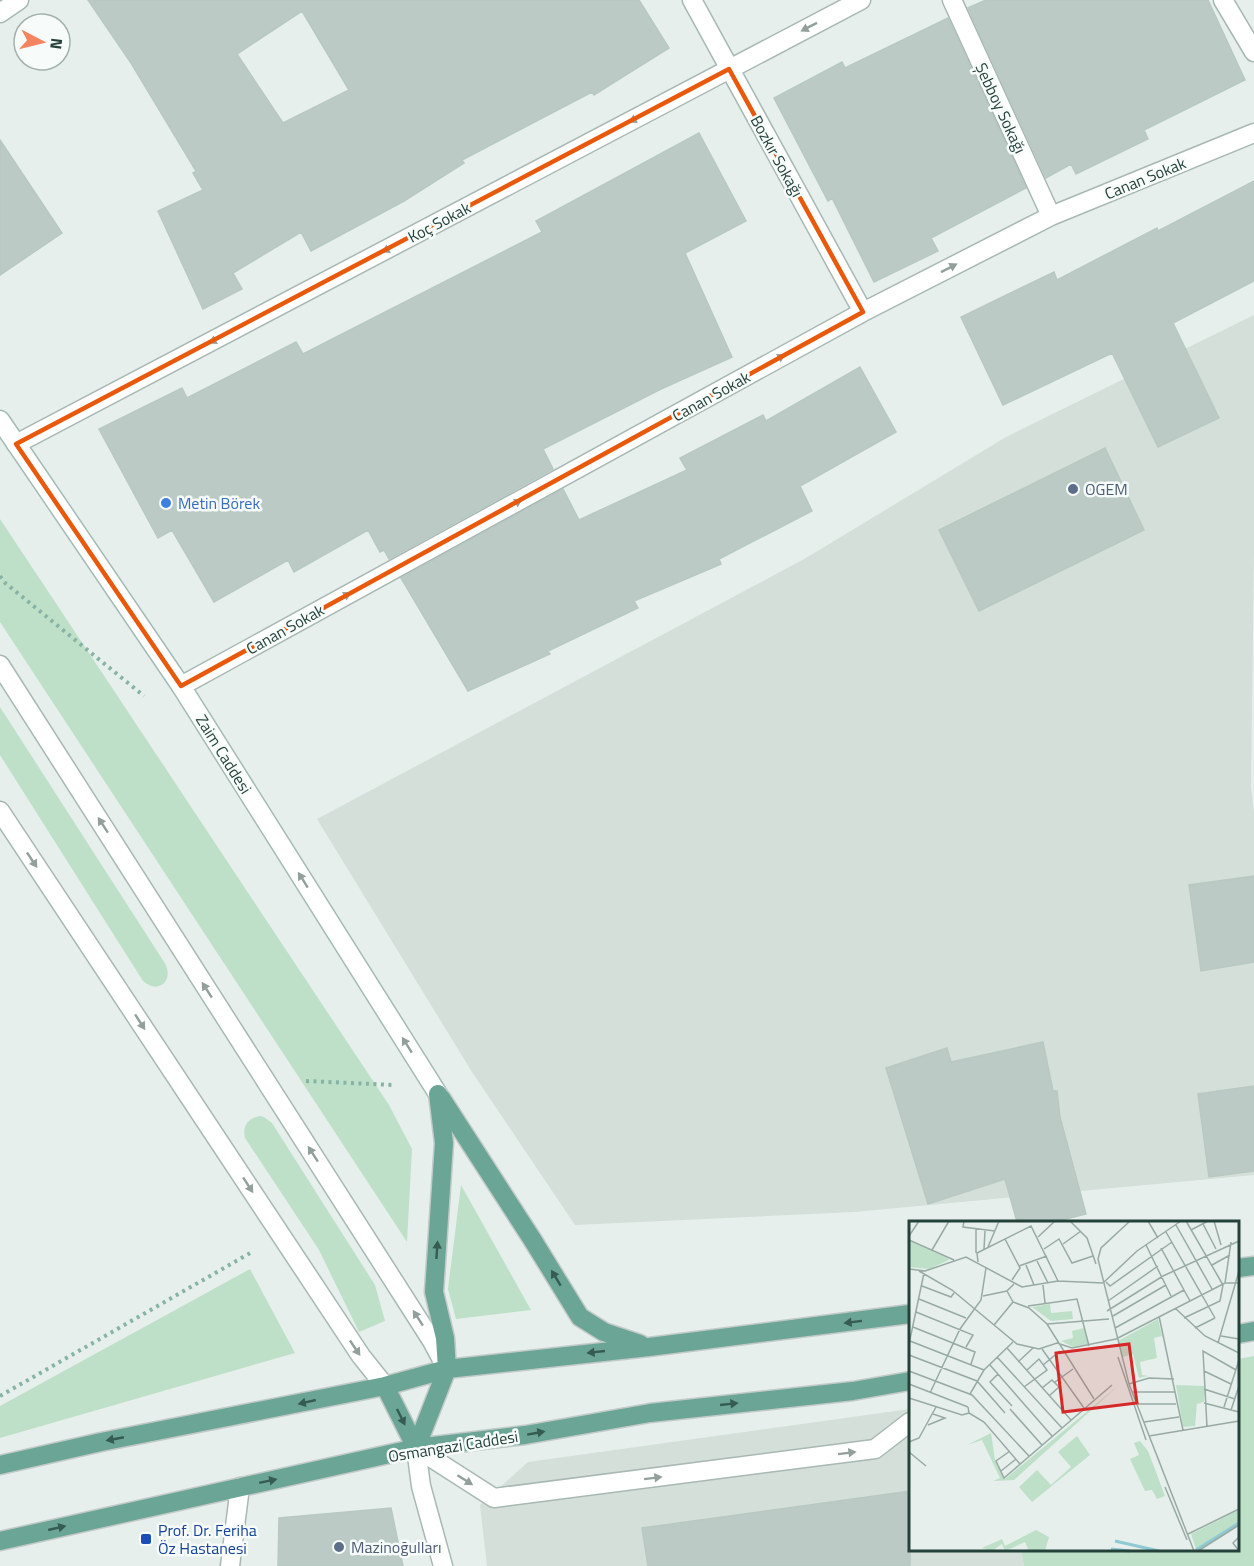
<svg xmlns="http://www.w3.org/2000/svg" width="1254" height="1566" font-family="'Titillium Web',sans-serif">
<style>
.built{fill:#d4dfda}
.grass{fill:#bfe0c8}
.building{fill:#bbcac4;stroke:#b8c9c2;stroke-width:1.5;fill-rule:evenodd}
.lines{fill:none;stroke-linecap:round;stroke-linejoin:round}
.lane-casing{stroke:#a8b8b2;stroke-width:21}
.street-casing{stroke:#a8b8b2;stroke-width:21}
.secondary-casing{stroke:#a4bbb3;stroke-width:21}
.primary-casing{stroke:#c2cac8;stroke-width:21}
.path{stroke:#86b3a5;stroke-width:4;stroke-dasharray:3 4.5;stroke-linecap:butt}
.lane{stroke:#fff;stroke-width:18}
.street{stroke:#fff;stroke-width:18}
.secondary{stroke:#fff;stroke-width:18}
.primary{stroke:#6aa596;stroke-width:18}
.oneway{fill:#92a09c}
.oneway2{fill:#365b51}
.marked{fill:none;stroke:#e8590c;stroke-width:4.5;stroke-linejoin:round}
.service-dot{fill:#5c6f8a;stroke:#f7fbf9;stroke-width:2}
.shop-dot{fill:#3f7fe0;stroke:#f7fbf9;stroke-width:2}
.transit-dot{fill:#1a4fb4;stroke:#f7fbf9;stroke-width:2}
.labels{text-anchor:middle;stroke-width:5;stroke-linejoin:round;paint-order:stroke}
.street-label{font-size:16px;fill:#24423a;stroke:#f7fbf9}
.service-label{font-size:16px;fill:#4e5e75;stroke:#f7fbf9;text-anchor:start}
.shop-label{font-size:16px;fill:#366cbe;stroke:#f7fbf9;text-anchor:start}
.transit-label{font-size:16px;fill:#164399;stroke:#f7fbf9;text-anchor:start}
.inset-river{fill:none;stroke:#8ec9d4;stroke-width:3}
.inset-road{fill:none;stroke:#98aaa4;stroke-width:1.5}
.view{fill:#d62828;fill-opacity:0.15;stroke:#d62828;stroke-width:3}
.inset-edge{fill:none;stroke:#24423a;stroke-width:3}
</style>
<rect width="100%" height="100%" fill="#e6efeb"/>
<path class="built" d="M1254,315V552L1251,786L1254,812V1175L854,1212L575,1225L472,1072L317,819L806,558L1006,437Z
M910,1409V1550H1021L1024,1566H487L480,1505L528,1462Z"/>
<path class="grass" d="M0,519L389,1105L412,1149L407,1242L0,622Z
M0,707L166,965C173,983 157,994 143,981L0,755Z
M260,1116L264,1117L272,1123L375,1285L385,1321L359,1332L319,1250L245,1138C242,1126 248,1118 260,1116Z
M461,1185L531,1310L456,1319L448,1289Z
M250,1269L295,1353L0,1438V1406Z
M1254,1356V1566H1024L1021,1550H1238V1359Z"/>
<path class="building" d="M88,0H639L669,48L594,95L592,92L462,160L464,163L404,201L311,251L301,232L233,273L242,289L203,309L158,211L203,190L193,173L196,171L131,63ZM302,11L349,90L283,123L237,54Z
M986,0H1208L1245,80L1144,130L1148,139L1076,174L1071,164L1046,178L968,8Z
M948,18L1026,188L931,238L938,251L874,282L832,198L828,201L774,98L842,62L845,68Z
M699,133L746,221L685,253L732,357L661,389L543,449L553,469L389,559L384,550L380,552L368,530L294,572L288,560L214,602L172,530L158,538L99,429L182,388L187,398L296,342L303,354L542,232L536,221Z
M0,140L62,233L0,275Z
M1254,181V281L1173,323L1219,418L1158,447L1112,353L1003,405L961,317L1054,272L1057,280L1157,228L1158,231Z
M860,367L896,432L800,486L812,511L719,559L721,564L634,601L638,608L548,651L550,654L468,691L401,578L563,489L579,520L687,470L680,458L763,415L766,421Z
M1105,448L1144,530L979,611L939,530Z
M1254,876V962L1201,971L1189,885Z
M1043,1042L1053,1091H1057L1060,1117L1086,1214L1054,1222H1017L1005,1179L928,1204L886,1068L947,1048L951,1062Z
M1254,1086V1171L1209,1177L1198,1094Z
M910,1491V1566H648L642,1528Z
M391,1508L403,1566H278L279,1518Z"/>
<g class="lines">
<g class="lane-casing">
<path id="lane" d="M0,665L432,1341L447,1369
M0,811L361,1356L385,1386
M416,1448L494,1498L875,1449L910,1422"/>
</g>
<g class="street-casing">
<path id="street" d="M692,0L863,312
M952,0L1051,216
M1223,0L1254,52
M0,13L19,0
M16,444L861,0
M181,686L863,312L1051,216L1254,133
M416,1448L421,1486L443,1566
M230,1566L240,1487"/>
</g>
<g class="secondary-casing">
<path id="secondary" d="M0,420L181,686L438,1094"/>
</g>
<g class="primary-casing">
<path id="primary" d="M441,1098L532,1239L580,1317L604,1332L640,1344
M1238,1268L1254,1266
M1238,1334L1254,1331
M385,1386L416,1448
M416,1448L447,1369L445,1338L434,1292L444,1143L438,1094
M0,1465L101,1442L385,1386L447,1369L649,1347L910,1314
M0,1541L416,1448L525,1435L650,1413L853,1391L910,1381"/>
</g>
<path class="path" d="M0,576L4,582L144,696
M306,1081L394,1085
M0,1396L252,1252"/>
<use href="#lane" class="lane"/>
<use href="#street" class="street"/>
<use href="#secondary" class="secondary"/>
<use href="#primary" class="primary"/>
</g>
<defs><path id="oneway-solid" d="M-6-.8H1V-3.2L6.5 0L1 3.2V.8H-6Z" transform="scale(1.5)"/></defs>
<g class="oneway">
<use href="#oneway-solid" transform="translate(809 27) rotate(153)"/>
<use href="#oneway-solid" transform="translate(637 118) rotate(152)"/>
<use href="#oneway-solid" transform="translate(390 248) rotate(152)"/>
<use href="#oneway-solid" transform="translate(949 268) rotate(-27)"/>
<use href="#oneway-solid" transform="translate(217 339) rotate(152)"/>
<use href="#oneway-solid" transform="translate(777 359) rotate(-29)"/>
<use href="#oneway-solid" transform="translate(514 504) rotate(-29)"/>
<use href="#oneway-solid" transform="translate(343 597) rotate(-29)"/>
<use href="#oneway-solid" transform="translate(103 825) rotate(-123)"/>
<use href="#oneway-solid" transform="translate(32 860) rotate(56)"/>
<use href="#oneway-solid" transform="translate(303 880) rotate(-122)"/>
<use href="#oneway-solid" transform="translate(207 990) rotate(-123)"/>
<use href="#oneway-solid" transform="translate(140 1022) rotate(57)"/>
<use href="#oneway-solid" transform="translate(407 1045) rotate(-122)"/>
<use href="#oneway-solid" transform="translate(313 1154) rotate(-123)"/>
<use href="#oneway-solid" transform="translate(248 1185) rotate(57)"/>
<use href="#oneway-solid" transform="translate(418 1318) rotate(-123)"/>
<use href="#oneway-solid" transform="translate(355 1348) rotate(56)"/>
<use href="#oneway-solid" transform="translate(847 1453) rotate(-7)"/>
<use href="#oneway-solid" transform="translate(653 1478) rotate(-7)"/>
<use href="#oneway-solid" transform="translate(465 1480) rotate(32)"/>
</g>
<g class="oneway2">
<use href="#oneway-solid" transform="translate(437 1250) rotate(-86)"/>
<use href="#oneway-solid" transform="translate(556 1278) rotate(-121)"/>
<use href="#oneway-solid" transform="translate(853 1322) rotate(173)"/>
<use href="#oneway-solid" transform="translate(596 1352) rotate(174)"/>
<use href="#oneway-solid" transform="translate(307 1402) rotate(167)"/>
<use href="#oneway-solid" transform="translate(729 1404) rotate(-6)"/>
<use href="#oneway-solid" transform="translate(401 1417) rotate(63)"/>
<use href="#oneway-solid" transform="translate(536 1433) rotate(-10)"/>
<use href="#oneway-solid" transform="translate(115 1439) rotate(169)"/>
<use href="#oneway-solid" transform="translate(268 1481) rotate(-12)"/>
<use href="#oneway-solid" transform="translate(57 1528) rotate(-13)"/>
</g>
<path class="marked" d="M729,69L863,312L181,686L16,444Z"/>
<g class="service-dot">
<circle cx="1073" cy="489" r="6"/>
<circle cx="339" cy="1547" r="6"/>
</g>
<circle class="shop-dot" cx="166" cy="503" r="6"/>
<rect class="transit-dot" x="140" y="1533" width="12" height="12" rx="3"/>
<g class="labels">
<g class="street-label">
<text transform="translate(1001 108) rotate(65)" y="6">Şebboy Sokağı</text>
<text transform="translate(777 156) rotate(61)" y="6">Bozkır Sokağı</text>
<text transform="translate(1145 178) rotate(-22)" y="6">Canan Sokak</text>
<text transform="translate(439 222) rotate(-28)" y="6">Koç Sokak</text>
<text transform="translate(711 396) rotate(-29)" y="6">Canan Sokak</text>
<text transform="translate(285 629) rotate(-29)" y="6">Canan Sokak</text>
<text transform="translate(224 754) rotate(58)" y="6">Zaim Caddesi</text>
<text transform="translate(453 1446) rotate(-9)" y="6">Osmangazi Caddesi</text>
</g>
<g class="service-label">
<text x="1085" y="495">OGEM</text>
<text x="351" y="1553">Mazinoğulları</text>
</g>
<g class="shop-label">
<text x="178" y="509">Metin Börek</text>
</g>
<g class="transit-label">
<text x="158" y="1536">Prof. Dr. Feriha<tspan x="158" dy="18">Öz Hastanesi</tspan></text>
</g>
</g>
<g transform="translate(909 1221)">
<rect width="330" height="330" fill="#e6efeb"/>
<path d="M141,83L142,92L163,90L164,98L142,100L123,86ZM249,98L253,115L245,117L248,137L231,141L233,154L239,155L230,157L224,133L214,136L209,120ZM175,107L179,123L164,126L152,120L164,117L163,110ZM210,164L105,259L84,260L91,257L73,219L58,224L82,212L86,239L96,258ZM168,215L181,234L123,281L110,266L128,249L142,264L162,246L149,231ZM330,289V301L287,328L282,313ZM127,309L140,316L136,330H114L119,328L116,321L96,330L93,323L83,330L73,327L93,318L96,325Z" fill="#bfe0c8"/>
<path d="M0,20L38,37L40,39L20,48L0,46Z" fill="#bfe0c8"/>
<path d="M267,164L296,165L295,181L288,183L286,205L274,206ZM231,220L239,230L256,275L248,278L243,269L236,270L221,238L230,234L225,222Z" fill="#bfe0c8"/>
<path class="inset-river" d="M206,320L250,330M202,328L221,330M287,329L330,302"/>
<path class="inset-road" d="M55,0L54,6L86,10M161,0L178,17L187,43M221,0L192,27L189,38L220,163L285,330M239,0L249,17M305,0L312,24M294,3L307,28M267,4L303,68M282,9L299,0M257,11L306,97M0,15L10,0M129,16L146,0M96,18L111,47L103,59M0,19L45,39M154,23L172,10M237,24L262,75M79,26L90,0M252,27L281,80M75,28L76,10M135,28L150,18L163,42L184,35M23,29L40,0M67,32V8M128,40L139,62M69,41L68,32L122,5L149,60M117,44L125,64M303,44L321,34M110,45L138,35M0,48L16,50L57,36L113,66L149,60L194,62M10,50L43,69L108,123L130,128L148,122L163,127L207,118M197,61L201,65L263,21M194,62L228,30L272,0M316,62L322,21M105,63L98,70L104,81L120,87L138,103L185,178M134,64L136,82M13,65L42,76L45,72M74,75L98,70M10,78L57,97M199,80L249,45M119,85L168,78L180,125M266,87L296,115L330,132M198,90L254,55L330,20M7,91L64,114L57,126M204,95L257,64M250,95L274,209M275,97L311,80L314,64L277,0M138,103L200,98M85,104L104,81M4,106L66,131L62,143M206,107L275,69M286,107L306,97M312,115L330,118M207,118L316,62H330M1,120L75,149M309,122L330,50M0,123L15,52M98,127L162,199M133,128L175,187M0,134L68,160L96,192M88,136L153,207M209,136L237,219M109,141L124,127M81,144L143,215M134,144L151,130M0,150L63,174L120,235M295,150L322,163M89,153L81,161L103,185M146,161L164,148M0,163L59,186M220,163L240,157L265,158M115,166L138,149L130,138L118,149M133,167L143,159L150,166L140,175M295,168L326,178M223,171H266M21,172L51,108L72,79L77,47M61,173L75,149L104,121M0,177L53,194L60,192M295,182L330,191M229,183H267M59,186L60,192L75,201L111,243M315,186L330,139M101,188L133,224M322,189L330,165M235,201L270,196M19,204L36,197L24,193M298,206L294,130L327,149M240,215L330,200M0,221L10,217L27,186M101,230L87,240L95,257L203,164M0,231L17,245M92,250L107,238M256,266L278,319M279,313L330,288M289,330L330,304M330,330L324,322L330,316"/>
<path class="view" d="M220,123L228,182L154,191L147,132Z"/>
<rect width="330" height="330" class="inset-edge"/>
</g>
<g transform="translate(42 42) rotate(97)"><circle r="28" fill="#f7fbf9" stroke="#a3b1ad" stroke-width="1.5"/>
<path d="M0-4.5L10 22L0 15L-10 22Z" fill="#f4845f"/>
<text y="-9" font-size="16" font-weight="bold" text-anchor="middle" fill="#24423a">N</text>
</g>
</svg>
